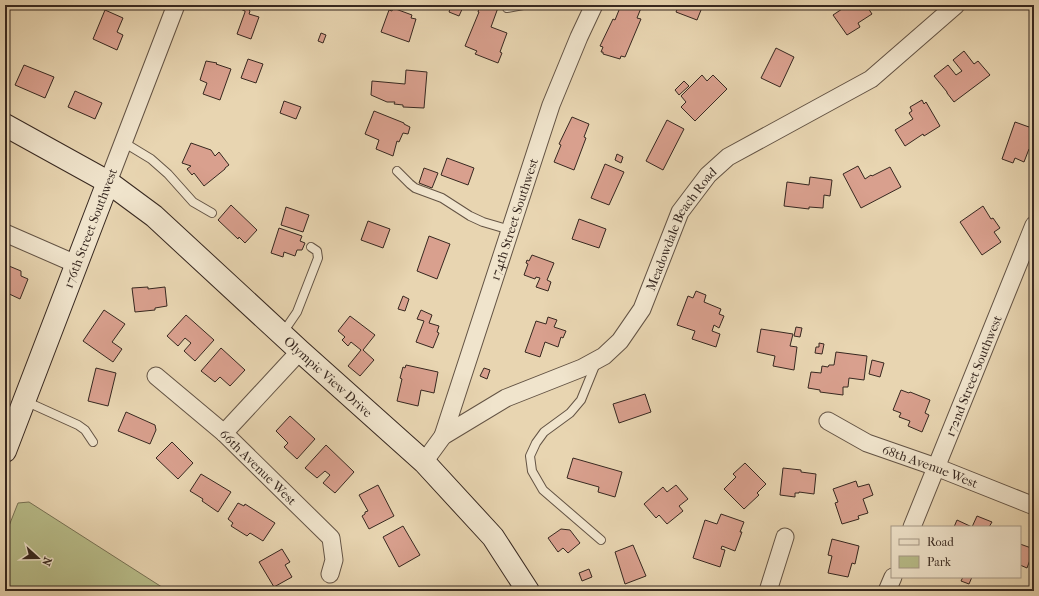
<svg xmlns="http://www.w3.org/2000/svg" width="1039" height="596" font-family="'IM FELL French Canon',serif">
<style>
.green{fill:#b8bd8a;stroke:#787255}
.building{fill:#d9a08e;stroke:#372820}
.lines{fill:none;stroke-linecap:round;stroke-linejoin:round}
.lane-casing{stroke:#635344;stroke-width:10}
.street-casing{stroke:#635344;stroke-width:19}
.secondary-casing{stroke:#372820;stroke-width:24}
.lane{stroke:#f0e4cc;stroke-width:8}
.street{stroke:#f0e4cc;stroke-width:17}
.secondary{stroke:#f0e4cc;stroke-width:22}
.labels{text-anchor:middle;stroke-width:3;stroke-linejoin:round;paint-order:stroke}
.street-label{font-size:13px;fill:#372820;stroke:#f0e4cc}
</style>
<rect width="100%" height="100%" fill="#e8d5b1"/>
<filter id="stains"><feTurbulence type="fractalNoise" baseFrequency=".005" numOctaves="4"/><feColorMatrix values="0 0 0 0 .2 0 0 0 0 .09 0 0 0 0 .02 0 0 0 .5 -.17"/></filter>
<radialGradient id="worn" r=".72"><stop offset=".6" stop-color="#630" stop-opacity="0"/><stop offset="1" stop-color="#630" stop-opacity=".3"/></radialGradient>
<path class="green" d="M29,502L168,591H5V536L18,503Z"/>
<path class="building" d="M234,5H256L255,7L251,5L249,10L250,11L249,14L259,17L251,39L237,34L245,12V11L238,8L239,7Z
M448,5H464L459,16L449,12L451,6Z
M480,5H499L491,27L507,33L500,52L502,53L498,63L475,54L477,51L465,46L479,12H478Z
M621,5H634L641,8L637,18L641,19L625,57L621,56L620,59L603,54V52H601L603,47L600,46L613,19L615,20Z
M679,5H703L697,20L676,12Z
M848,5H866L872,14L858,23L860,27L847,35L833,15Z
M393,8L412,15L411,18L416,19L409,42L381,32L389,10L392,11Z
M105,10L123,18L117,32L123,35L117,50L93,39Z
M321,33L326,35L323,43L318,41Z
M776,48L794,57L780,87L761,78Z
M964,51L974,64L978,61L990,75L954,102L947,93V92L934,76L948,65L956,75L962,71L953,60Z
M248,59L263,64L256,83L241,78Z
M206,61L217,63L216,64L231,69L220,100L203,94L207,83L200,80Z
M24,65L54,77L45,98L15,85Z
M406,70L427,72L424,108L403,107V105L394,104L395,102H387L371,95L372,81L405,84Z
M702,75L707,81L713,75L727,89L695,121L681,107L686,102L681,96Z
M684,81L689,86L679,95L675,90Z
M75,91L102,103L95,119L68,107Z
M922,100L924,104L926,102L940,126L924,136L923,134L905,146L895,130L913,119L909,113L912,111L910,107Z
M284,101L301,107L296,119L280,113Z
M374,111L404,123V124L410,127L408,134L403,133L399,142L397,141L393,156L376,149L379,140L365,134Z
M572,117L589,124L584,137L586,138L574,170L554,162L561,145L559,144Z
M667,120L684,129L663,170L646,161Z
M1015,122L1029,127L1030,124L1034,125V150L1029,149L1024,162L1015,158L1013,163L1002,159Z
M191,143L211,150L215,156L219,152L229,165L225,168V169L204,186L194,173L192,175L187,169L191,166L182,163Z
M617,154L623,157L621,163L615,160Z
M447,158L474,168L468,185L441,175Z
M605,164L624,172L609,205L591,198Z
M858,166L865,179L871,175L872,176L890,167L901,187L861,208L843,174Z
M424,168L438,173L432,188L419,183Z
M810,177L832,180L830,196L824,195L823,208L809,207V209L784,206L787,182L809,185Z
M231,205L257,230L245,243L239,237L238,239L218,220Z
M983,206L991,219L993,218L1000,228L994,232L1001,242L982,255L960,222Z
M286,207L309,215L303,232L281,225Z
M579,219L606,229L599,248L572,239Z
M368,221L390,229L383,248L361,240Z
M279,228L302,236L300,241L305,243L302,250H297L295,256L284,252L283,257L271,253Z
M429,236L450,244L437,279L417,271Z
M532,255L554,263L547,280L551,282L548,291L536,287L540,278L536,277L535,279L524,275L528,264L526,263L527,260L529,261Z
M9,266L21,271V276L28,279L20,299L5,292V274Z
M148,287V289L165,287L167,306L155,308V310L135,312L132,288Z
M696,291L706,295L704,302L721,309L719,314L724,316L719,328L714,325L712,331L720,334L716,347L692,339L695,331L677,325L688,296L693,298Z
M403,296L409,299L405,311L398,309Z
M104,310L125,324L112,342L122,349L113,362L83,341Z
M421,310L432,315L429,323L439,326L437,332L439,333L433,348L416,342L424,321L417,319Z
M186,315L214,340L195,361L184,351L191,343L185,338L178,346L167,336Z
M350,316L375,335L363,350L374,360L360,376L348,366L361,350L351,342L348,346L342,340L345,337L338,331Z
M548,317L557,320L554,327L566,331L563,338L561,337L558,347L545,342L540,357L525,352L536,321L546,324Z
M796,327L802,328L800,337L794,336Z
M761,329L793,334L790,346L797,347L794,370L773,366L775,356L757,352Z
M819,343L824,344L822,354L815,353L816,347H819Z
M221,348L245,370L230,386L220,377L215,382L201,371Z
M836,352L867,356L864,380L849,378L848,387H843V395L820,392V390L808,388L811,372L821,373L822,366L828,367L829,365H834Z
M872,360L884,363L880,377L869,374Z
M406,365L438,372L434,393L421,390L418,406L397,401L402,379L400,378L403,367L405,368Z
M96,368L116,373L108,406L88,401Z
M484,368L490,370L487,379L480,376Z
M901,390L909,393L910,392L930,400L925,413L929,415L922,432L908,426L910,421L899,417L901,413L893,410Z
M645,394L651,412L619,423L613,404Z
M126,412L155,425L156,430L150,444L118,431Z
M290,416L315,439L297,459L284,447L288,443L276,431Z
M172,442L193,463L178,479L156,458Z
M326,445L354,472L335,493L323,483L330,475L325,471L317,478L305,468Z
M573,458L622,472L615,497L598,492L599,487L567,478Z
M745,463L766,484L757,493L759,495L744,509L724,489L736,477L733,474Z
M783,468L801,470V472L816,474L814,494L799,492V493H795V497L780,495Z
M201,474L231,492L218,512L202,501L203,499L190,491Z
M856,481L858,487L869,484L873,495L863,499L868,513L858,516L859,519L842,524L835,503L838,502L833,489Z
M378,485L394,516L369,529L362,516L365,514V512L368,511L359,495Z
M676,485L688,499L679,506L683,511L667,524L659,515L656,518L644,504L663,487L667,492Z
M238,503L244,506L245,504L275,523L263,541L250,533L247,536L231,526L233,523L228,519Z
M721,514L744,522L740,532H742L735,551L722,546L721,549L725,550L720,567L693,558L705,520L717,524Z
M977,516L992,522L989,527H972Z
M957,520L972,527H954Z
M403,526L420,555L399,567L383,537Z
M561,529L570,530L580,543L568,553L563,548L558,552L548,538Z
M832,539L859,546L855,564L852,563L848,577L828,573L832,556L828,555Z
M1020,544L1034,549L1027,568L1020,565Z
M633,545L646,576L625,584L615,552Z
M282,549L290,562L285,565L292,577L274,587L259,562Z
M589,569L592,577L582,581L579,573Z
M963,577H972L969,584L961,581Z"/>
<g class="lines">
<g class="lane-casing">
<path id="lane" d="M507,8L523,5
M123,142L151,159L168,174L193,202L212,213
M397,171L410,184L415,188L442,198L470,216L483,222L510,230
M282,334L297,312L318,258L317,251L311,247
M596,363L581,400L570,413L544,432L536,443L530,456L532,471L543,490L601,540
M25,401L78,425L85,430L93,442"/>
</g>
<g class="street-casing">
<g id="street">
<path d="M108,182L176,5"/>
<path d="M5,233L76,264"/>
<path id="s1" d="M156,376L224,433L331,538L334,560L330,574"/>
<path id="s2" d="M828,421L867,443L936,467L1034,506"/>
<path d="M224,433L300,351"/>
<path id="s3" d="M443,436L551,105L579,37L594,5"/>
<path id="s4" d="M424,462L443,436L506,398L582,368L604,356L620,341L642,309L680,212L708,175L728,157L871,79L956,5"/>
<path id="s5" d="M912,527L1034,225"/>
<path d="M768,591L785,537"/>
<path d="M887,591L893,577"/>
</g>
</g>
<g class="secondary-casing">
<g id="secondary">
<path id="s6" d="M5,125L108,182L154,216L300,351L424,462L493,537L528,591"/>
<path d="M5,451L108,182"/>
</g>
</g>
<use href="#lane" class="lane"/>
<use href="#street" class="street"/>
<use href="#secondary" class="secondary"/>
</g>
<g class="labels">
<g class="street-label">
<text dy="5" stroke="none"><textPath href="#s3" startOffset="228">174th Street Southwest</textPath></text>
<text transform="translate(90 228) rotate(-69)" y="5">176th Street Southwest</text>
<text dy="5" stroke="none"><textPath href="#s4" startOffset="363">Meadowdale Beach Road</textPath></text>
<text dy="5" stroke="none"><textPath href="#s5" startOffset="163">172nd Street Southwest</textPath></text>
<text dy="5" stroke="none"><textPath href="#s6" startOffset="412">Olympic View Drive</textPath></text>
<text dy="5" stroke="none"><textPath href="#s2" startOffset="112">68th Avenue West</textPath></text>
<text dy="5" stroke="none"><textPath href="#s1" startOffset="137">66th Avenue West</textPath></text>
</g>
</g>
<rect width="1039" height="596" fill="none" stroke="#e8d5b1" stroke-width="20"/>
<rect x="6" y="6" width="1027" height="584" fill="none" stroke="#372820" stroke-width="2"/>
<rect x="10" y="10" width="1019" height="576" fill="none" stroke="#372820"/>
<rect x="891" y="526" width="130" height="52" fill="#f0e4cc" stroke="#a69987"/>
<rect x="899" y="539" width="20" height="6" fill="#f0e4cc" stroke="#a69987"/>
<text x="927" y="546" font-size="12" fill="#372820">Road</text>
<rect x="899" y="556" width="20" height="12" fill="#b8bd8a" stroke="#a69987"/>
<text x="927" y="566" font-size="12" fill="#372820">Park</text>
<g transform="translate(38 558) rotate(111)" stroke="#f0e4cc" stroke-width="3" paint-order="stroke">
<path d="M0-3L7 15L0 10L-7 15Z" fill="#372820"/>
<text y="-6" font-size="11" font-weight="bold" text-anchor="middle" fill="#372820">N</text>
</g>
<rect width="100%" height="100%" filter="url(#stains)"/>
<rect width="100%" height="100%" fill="url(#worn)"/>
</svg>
